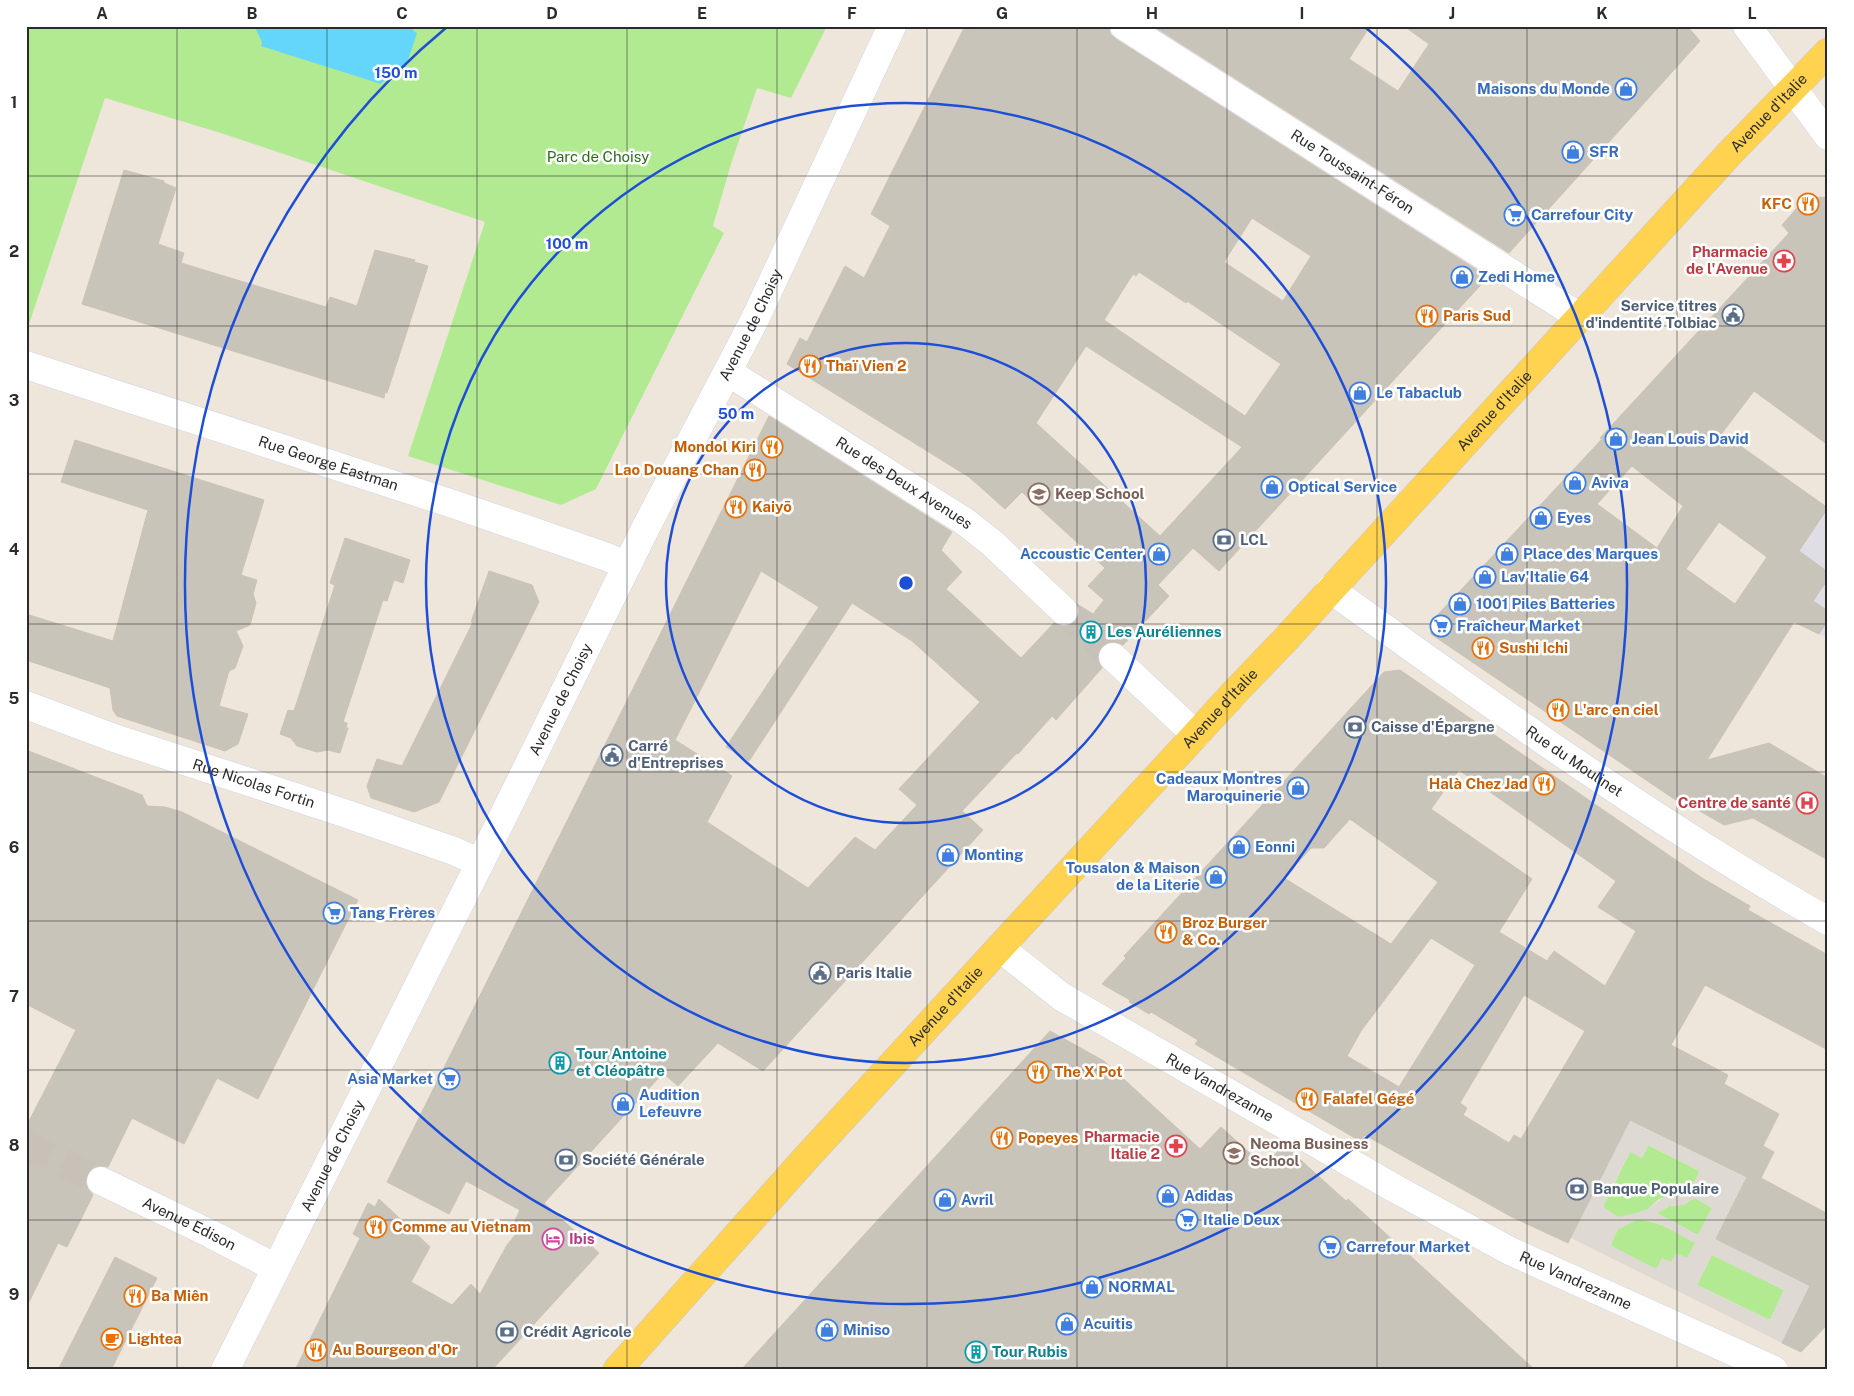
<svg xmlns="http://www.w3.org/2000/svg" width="1854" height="1396" font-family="'Public Sans',sans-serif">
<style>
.industrial{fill:#dfdde6}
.green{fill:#b2ea92}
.plaza{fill:#ded9d3;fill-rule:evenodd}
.water{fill:#64d6fb}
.building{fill:#c9c4ba;stroke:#cac2b5;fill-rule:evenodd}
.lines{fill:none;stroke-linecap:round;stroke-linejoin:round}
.pedestrian-tunnel{stroke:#c7c1b8;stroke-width:28;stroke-dasharray:28 14;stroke-linecap:butt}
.minor-tunnel{stroke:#c7c1b8;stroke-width:28;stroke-dasharray:28 14;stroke-linecap:butt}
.pedestrian-casing{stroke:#d1d5e5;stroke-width:29}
.minor-casing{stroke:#d1d5e5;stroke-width:29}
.secondary-casing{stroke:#d1d5e5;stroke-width:29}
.primary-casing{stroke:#c8c8c8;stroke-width:29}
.pedestrian{stroke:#fff;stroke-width:28}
.minor{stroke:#fff;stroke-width:28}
.secondary{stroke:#fff;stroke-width:28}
.primary{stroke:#ffd250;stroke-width:28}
.grid{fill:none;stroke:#2b2b2b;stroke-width:1;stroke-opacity:0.55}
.ring{fill:none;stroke:#1d4ed8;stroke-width:2.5}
.labels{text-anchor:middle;stroke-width:5;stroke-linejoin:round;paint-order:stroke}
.shop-label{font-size:15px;font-weight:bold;fill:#366cbe;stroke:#fff;text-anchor:start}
.street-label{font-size:15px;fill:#2b2b2b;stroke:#fff}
.park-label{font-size:15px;fill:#287013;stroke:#fff}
.food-label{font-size:15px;font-weight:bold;fill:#c56008;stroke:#fff;text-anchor:start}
.health-label{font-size:15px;font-weight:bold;fill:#be3a42;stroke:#fff;text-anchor:end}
.service-label{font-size:15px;font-weight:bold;fill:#4e5e75;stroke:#fff;text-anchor:start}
.education-label{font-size:15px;font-weight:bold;fill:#785e54;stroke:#fff;text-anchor:start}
.culture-label{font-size:15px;font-weight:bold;fill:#0d838f;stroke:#fff;text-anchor:start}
.hotel-label{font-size:15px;font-weight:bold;fill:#b23c85;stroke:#fff;text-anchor:start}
.centre{fill:#1d4ed8;stroke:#fff;stroke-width:2.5}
.ring-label{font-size:15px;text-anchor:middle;font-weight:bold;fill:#1d4ed8;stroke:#fff;stroke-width:5;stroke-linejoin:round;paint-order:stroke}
.neatline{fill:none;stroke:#2b2b2b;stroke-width:2}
.grid-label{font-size:16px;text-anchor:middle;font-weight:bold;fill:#2b2b2b}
</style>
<rect width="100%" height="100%" fill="#eee6db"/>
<path class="industrial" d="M1828,510V638L1794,623L1765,601Z"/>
<path class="green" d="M26,26H827L791,98L757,88L731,164L713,226L724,233L596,489L561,505L408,456L485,222L224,134L105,98L26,333Z
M1648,1145L1700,1171L1689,1191L1659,1199L1648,1209L1628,1216L1618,1217L1603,1207L1630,1152Z
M1695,1198L1712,1208L1698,1235L1657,1213L1669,1206L1683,1205Z
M1637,1220C1659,1220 1677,1233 1695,1243L1687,1259L1671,1262L1656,1269L1610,1246L1618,1229Z
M1712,1255L1784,1290L1770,1320L1697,1285Z"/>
<path class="plaza" d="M1631,1119L1747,1177L1716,1239L1810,1287L1782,1343L1571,1238ZM1649,1145L1700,1171L1689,1191L1664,1197L1648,1209L1636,1213L1618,1217L1603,1207L1630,1152L1642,1158ZM1695,1198L1712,1208L1698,1235L1657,1213L1668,1206L1683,1205ZM1637,1220H1648L1660,1224L1695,1243L1687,1258L1676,1253L1671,1262L1662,1258L1656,1269L1610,1245L1618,1229ZM1712,1255L1784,1290L1770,1320L1697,1285Z"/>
<path class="water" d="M254,26H411L414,31L417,33L404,72L401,71L383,81L381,84L261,46L262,42Z"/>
<path class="building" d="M965,26H1109L1110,34L1116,39L1488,277L1219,571L1193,548L1158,585L1169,596L1123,645L1117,642H1109L1101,647L1098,654V661L1102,668L1056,720L1052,716L1018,754L1017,753L962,811L983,830L763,1071L718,1043L678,1086L663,1073L544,1203L599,1253L492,1370H295L360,1238L353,1234L368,1203L375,1207L379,1199L430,1247L411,1282L452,1305L471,1284L480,1294L507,1245L520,1229L513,1225L520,1210L466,1181L449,1214L387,1182L769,416L952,532L941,550L962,572L946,589L1021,658L1054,623L1061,626H1068L1075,622L1079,614L1077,604L1093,614L1104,600L1088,586L1105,568L1022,492L1005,509L969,477L787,364L800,338L807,342L845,266L864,278L890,226L871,214ZM1252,218L1311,256L1283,301L1224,262ZM1139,272L1186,303L1187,301L1281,364L1245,416L1104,320L1133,274L1136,276ZM1086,346L1242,447L1160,536L1036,423ZM761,571L819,607L726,747L749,761L852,603L912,641L980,702L899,789L917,805L875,850L855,837L808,888L707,822L732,776L675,740Z
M1153,26H1370L1349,59L1398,91L1429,44L1404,26H1687L1700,41L1509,253Z
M124,170L164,181V183L176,188L158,244L184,253L181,263L326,307L330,297L357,306L375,250L415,260L414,262L428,266L387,393L385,392L384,398L82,304Z
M1828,197V445L1754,391L1722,433L1828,508L1799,551L1828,572V579L1813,601L1828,611V620L1819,634L1794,622L1707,760L1769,743L1828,778V860L1753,818L1724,825L1681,800L1680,803L1431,634V622L1602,439L1600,438L1789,233L1782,225L1806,198ZM1632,466L1683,506L1657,548L1597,504ZM1719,522L1767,557L1735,604L1686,569Z
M75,440L264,500L241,575L257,580L253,594L256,603L250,625L236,631L243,646L235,668L229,671L219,706L248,714L238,744L225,751L117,716L113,710L110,688L26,660V614L113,641L148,510L61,482Z
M345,538L410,560L403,583L394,580L387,601L383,600L343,722L347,723L346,728H348L340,753L328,750L317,752L297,746L291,738L280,734L288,710L294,711L335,585L330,583Z
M489,571L532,585L539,602L439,802L414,812L371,798L367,786L377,759L402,766L473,622H471Z
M1400,670L1702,878L1750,906L1748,910L1828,955V1050L1705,985L1671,1045L1728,1075L1724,1084L1779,1114L1763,1146L1774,1152L1761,1178L1828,1214V1324L1801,1352L1782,1343L1810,1286L1716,1239L1747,1177L1630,1120L1568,1243L1512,1217L1365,1135L1360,1141L1195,1044L1198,1040L1151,1012L1149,1014L1129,1002L1130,1000L1102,984L1126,958L1124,956L1384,672ZM1459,770L1616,881L1598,907L1636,931L1605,986L1554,951L1547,961L1499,932L1532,879L1431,809ZM1350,819L1438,882L1391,944L1284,878L1311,848H1324ZM1431,938L1475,965L1399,1087L1347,1056L1361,1031ZM1524,995L1585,1031L1521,1139L1514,1135L1509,1143L1463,1115L1467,1108L1460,1103Z
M26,750L142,795L147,806L165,807L182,812L358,900L258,1099L217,1078L184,1144L132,1118L108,1167L99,1166L93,1168L87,1174L86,1183L88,1189L93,1195L67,1247L58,1243L26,1308V1127L76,1030L26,1004Z
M1050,1031L1104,1061L1200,1149L1221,1127L1264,1166L1284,1145L1346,1201L1348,1199L1535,1370H741Z
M115,1257L157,1278L111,1370H58Z"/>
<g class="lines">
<path class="pedestrian-tunnel" d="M1064,611L1113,657"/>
<path class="minor-tunnel" d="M26,1144L101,1181"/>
<g class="pedestrian-casing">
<g id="pedestrian">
<path id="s1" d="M728,372L964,521L992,543L1064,611"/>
<path d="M1113,657L1196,735"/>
</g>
</g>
<g class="minor-casing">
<g id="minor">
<path id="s2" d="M1124,26L1580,317"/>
<path id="s3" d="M26,365L453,504L607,557L627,566"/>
<path id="s4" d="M1330,589C1492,706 1654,822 1828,921"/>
<path id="s5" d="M26,705L114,738L341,812L454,851L480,863"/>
<path id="s6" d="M1000,948L1062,997L1394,1188L1510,1251L1774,1370"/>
<path id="s7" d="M101,1181L211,1234L276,1268"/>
</g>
</g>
<g class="secondary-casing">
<g id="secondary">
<path d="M1747,26L1828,136"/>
<path id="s8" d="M225,1370L480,863L645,529L755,319L892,26"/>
</g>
</g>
<g class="primary-casing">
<g id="primary">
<path id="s9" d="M617,1370L806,1158L1236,691L1285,640L1730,153L1828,52"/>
</g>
</g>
<use href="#pedestrian" class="pedestrian"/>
<use href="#minor" class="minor"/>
<use href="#secondary" class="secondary"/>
<use href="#primary" class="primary"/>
</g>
<path class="grid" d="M177,26V1370M327,26V1370M477,26V1370M627,26V1370M777,26V1370M927,26V1370M1077,26V1370M1227,26V1370M1377,26V1370M1527,26V1370M1677,26V1370M26,176H1828M26,326H1828M26,474H1828M26,624H1828M26,772H1828M26,921H1828M26,1070H1828M26,1220H1828"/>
<g class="ring">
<circle cx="906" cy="583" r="240"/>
<circle cx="906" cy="583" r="480"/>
<path d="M1365 27A721 721 0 1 1 447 27"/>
</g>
<defs>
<g id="shop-ring" transform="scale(1.125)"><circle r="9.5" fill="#fff" stroke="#3f7fe0" stroke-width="1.5"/><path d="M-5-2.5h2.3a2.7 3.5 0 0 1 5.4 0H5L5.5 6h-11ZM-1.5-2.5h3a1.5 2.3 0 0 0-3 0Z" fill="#3f7fe0"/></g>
<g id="restaurant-ring" transform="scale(1.125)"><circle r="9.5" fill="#fff" stroke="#e8710a" stroke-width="1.5"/><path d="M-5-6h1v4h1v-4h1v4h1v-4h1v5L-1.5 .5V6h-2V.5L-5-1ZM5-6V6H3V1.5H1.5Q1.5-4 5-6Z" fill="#e8710a"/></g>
<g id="supermarket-ring" transform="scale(1.125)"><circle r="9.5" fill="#fff" stroke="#3f7fe0" stroke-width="1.5"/><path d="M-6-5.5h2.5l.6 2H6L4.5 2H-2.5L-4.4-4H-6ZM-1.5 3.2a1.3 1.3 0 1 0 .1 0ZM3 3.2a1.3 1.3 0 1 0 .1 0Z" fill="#3f7fe0"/></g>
<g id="pharmacy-ring" transform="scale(1.125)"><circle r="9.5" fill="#fff" stroke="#e0444e" stroke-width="1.5"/><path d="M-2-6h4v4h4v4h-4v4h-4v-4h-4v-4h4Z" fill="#e0444e"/></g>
<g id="civic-ring" transform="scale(1.125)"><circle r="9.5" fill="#fff" stroke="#5c6f8a" stroke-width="1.5"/><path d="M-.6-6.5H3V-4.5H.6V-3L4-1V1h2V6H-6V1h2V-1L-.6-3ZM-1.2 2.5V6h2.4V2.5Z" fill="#5c6f8a"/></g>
<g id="school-ring" transform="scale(1.125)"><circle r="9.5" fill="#fff" stroke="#8d6e63" stroke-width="1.5"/><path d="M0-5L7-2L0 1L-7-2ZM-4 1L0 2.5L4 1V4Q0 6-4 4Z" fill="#8d6e63"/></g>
<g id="bank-ring" transform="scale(1.125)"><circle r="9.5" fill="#fff" stroke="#5c6f8a" stroke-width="1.5"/><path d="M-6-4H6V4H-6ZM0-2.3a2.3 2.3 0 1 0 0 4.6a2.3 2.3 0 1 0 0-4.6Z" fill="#5c6f8a"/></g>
<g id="building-ring" transform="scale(1.125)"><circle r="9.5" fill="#fff" stroke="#0f9aa8" stroke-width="1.5"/><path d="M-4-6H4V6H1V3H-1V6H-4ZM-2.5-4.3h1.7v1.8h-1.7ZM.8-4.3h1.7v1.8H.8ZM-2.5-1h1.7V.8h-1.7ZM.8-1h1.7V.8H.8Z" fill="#0f9aa8"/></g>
<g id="hospital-ring" transform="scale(1.125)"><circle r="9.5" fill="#fff" stroke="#e0444e" stroke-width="1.5"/><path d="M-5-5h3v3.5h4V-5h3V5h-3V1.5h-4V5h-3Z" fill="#e0444e"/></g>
<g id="university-ring" transform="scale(1.125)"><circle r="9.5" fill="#fff" stroke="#8d6e63" stroke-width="1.5"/><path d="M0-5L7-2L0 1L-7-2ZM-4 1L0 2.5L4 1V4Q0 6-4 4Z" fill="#8d6e63"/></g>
<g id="hotel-ring" transform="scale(1.125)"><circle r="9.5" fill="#fff" stroke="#d1479c" stroke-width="1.5"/><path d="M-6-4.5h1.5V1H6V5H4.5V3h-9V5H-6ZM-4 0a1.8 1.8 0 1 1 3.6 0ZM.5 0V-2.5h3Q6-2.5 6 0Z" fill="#d1479c"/></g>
<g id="cafe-ring" transform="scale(1.125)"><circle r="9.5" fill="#fff" stroke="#e8710a" stroke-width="1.5"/><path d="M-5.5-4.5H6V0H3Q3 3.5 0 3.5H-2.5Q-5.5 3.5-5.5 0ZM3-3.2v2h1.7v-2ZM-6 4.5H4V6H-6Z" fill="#e8710a"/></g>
</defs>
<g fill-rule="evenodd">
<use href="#shop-ring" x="1626" y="89"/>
<use href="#shop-ring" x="1573" y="152"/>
<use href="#restaurant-ring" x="1808" y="204"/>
<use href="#supermarket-ring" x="1515" y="215"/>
<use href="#pharmacy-ring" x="1784" y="261"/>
<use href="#shop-ring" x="1462" y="277"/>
<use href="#civic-ring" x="1733" y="315"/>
<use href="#restaurant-ring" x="1427" y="316"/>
<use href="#restaurant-ring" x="810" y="366"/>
<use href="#shop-ring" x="1360" y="393"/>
<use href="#shop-ring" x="1616" y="439"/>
<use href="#restaurant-ring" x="772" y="447"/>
<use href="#restaurant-ring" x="755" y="470"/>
<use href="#shop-ring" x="1575" y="483"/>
<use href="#shop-ring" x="1272" y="487"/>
<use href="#school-ring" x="1039" y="494"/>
<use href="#restaurant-ring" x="736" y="507"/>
<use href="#shop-ring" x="1541" y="518"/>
<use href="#bank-ring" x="1224" y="540"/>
<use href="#shop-ring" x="1159" y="554"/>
<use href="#shop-ring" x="1507" y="554"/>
<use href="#shop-ring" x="1485" y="577"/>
<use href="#shop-ring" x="1460" y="604"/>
<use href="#supermarket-ring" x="1441" y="626"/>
<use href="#building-ring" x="1091" y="632"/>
<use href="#restaurant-ring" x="1483" y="648"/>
<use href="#restaurant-ring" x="1558" y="710"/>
<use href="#bank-ring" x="1355" y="727"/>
<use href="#civic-ring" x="612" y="755"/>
<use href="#restaurant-ring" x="1544" y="784"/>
<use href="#shop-ring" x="1298" y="788"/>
<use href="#hospital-ring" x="1807" y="803"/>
<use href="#shop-ring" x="1239" y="847"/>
<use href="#shop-ring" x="948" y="855"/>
<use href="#shop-ring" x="1216" y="877"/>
<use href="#supermarket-ring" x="334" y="913"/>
<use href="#restaurant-ring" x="1166" y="932"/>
<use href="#civic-ring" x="820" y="973"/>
<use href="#building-ring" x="560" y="1063"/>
<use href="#restaurant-ring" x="1038" y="1072"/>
<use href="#supermarket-ring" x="449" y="1079"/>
<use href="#restaurant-ring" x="1307" y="1099"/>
<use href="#shop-ring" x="623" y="1104"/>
<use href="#restaurant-ring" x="1002" y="1138"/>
<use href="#pharmacy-ring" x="1176" y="1146"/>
<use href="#university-ring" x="1234" y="1153"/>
<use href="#bank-ring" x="566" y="1160"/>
<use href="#bank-ring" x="1577" y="1189"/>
<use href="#shop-ring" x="1168" y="1196"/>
<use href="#shop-ring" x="945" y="1200"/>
<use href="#supermarket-ring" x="1187" y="1220"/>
<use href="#restaurant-ring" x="376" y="1227"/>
<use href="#hotel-ring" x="553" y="1239"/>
<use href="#supermarket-ring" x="1330" y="1247"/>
<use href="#shop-ring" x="1092" y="1287"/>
<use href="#restaurant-ring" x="135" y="1296"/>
<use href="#shop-ring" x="1067" y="1324"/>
<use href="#shop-ring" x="827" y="1330"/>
<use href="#bank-ring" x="507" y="1332"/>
<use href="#cafe-ring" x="112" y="1339"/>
<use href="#restaurant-ring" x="316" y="1350"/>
<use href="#building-ring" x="976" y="1352"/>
</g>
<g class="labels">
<g class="shop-label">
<text x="1610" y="94" text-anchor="end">Maisons du Monde</text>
<text x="1589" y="157">SFR</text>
<text x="1531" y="220">Carrefour City</text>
<text x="1478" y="282">Zedi Home</text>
<text x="1376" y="398">Le Tabaclub</text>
<text x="1632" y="444">Jean Louis David</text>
<text x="1591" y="488">Aviva</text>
<text x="1288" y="492">Optical Service</text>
<text x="1557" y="523">Eyes</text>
<text x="1143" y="559" text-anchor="end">Accoustic Center</text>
<text x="1523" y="559">Place des Marques</text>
<text x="1501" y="582">Lav'Italie 64</text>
<text x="1476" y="609">1001 Piles Batteries</text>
<text x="1457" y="631">Fraîcheur Market</text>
<text x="1282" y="784" text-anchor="end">Cadeaux Montres<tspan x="1282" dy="17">Maroquinerie</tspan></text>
<text x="1255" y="852">Eonni</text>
<text x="964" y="860">Monting</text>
<text x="1200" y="873" text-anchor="end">Tousalon &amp; Maison<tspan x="1200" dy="17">de la Literie</tspan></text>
<text x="350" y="918">Tang Frères</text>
<text x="433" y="1084" text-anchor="end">Asia Market</text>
<text x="639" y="1100">Audition<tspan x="639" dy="17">Lefeuvre</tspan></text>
<text x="1184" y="1201">Adidas</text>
<text x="961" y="1205">Avril</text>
<text x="1203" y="1225">Italie Deux</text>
<text x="1346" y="1252">Carrefour Market</text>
<text x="1108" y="1292">NORMAL</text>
<text x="1083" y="1329">Acuitis</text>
<text x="843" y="1335">Miniso</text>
</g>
<g class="street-label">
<text dy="5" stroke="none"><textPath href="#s9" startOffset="1705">Avenue d'Italie</textPath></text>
<text dy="5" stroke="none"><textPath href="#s2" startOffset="271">Rue Toussaint-Féron</textPath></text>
<text dy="5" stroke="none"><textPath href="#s8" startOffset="1170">Avenue de Choisy</textPath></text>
<text dy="5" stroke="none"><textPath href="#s9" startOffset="1300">Avenue d'Italie</textPath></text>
<text dy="5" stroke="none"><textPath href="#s3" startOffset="318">Rue George Eastman</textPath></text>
<text dy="5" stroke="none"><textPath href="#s1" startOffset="208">Rue des Deux Avenues</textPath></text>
<text dy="5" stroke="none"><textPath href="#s8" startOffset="750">Avenue de Choisy</textPath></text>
<text dy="5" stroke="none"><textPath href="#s9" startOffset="895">Avenue d'Italie</textPath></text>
<text dy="5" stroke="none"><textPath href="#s4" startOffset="299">Rue du Moulinet</textPath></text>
<text dy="5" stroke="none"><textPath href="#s5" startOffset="241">Rue Nicolas Fortin</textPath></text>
<text dy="5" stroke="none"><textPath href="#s9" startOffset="490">Avenue d'Italie</textPath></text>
<text dy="5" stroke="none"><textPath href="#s6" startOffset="261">Rue Vandrezanne</textPath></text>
<text dy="5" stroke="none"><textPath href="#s8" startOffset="240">Avenue de Choisy</textPath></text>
<text dy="5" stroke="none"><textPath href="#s7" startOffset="98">Avenue Edison</textPath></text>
<text dy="5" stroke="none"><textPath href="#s6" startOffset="666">Rue Vandrezanne</textPath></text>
</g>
<g class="park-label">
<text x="598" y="162">Parc de Choisy</text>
</g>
<g class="food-label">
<text x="1792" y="209" text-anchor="end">KFC</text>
<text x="1443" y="321">Paris Sud</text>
<text x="826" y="371">Thaï Vien 2</text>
<text x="756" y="452" text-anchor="end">Mondol Kiri</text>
<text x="739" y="475" text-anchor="end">Lao Douang Chan</text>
<text x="752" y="512">Kaiyō</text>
<text x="1499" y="653">Sushi Ichi</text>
<text x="1574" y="715">L'arc en ciel</text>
<text x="1528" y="789" text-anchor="end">Halà Chez Jad</text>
<text x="1182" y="928">Broz Burger<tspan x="1182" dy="17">&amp; Co.</tspan></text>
<text x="1054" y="1077">The X Pot</text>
<text x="1323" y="1104">Falafel Gégé</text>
<text x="1018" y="1143">Popeyes</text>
<text x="392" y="1232">Comme au Vietnam</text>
<text x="151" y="1301">Ba Miên</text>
<text x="128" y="1344">Lightea</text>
<text x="332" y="1355">Au Bourgeon d'Or</text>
</g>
<g class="health-label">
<text x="1768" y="257">Pharmacie<tspan x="1768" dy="17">de l'Avenue</tspan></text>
<text x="1791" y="808">Centre de santé</text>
<text x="1160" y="1142">Pharmacie<tspan x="1160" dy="17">Italie 2</tspan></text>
</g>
<g class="service-label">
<text x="1717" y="311" text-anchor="end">Service titres<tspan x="1717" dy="17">d'indentité Tolbiac</tspan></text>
<text x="1240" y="545">LCL</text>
<text x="1371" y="732">Caisse d'Épargne</text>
<text x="628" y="751">Carré<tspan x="628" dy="17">d'Entreprises</tspan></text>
<text x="836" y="978">Paris Italie</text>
<text x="582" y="1165">Société Générale</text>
<text x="1593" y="1194">Banque Populaire</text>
<text x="523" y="1337">Crédit Agricole</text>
</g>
<g class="education-label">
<text x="1055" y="499">Keep School</text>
<text x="1250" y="1149">Neoma Business<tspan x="1250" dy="17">School</tspan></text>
</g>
<g class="culture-label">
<text x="1107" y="637">Les Auréliennes</text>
<text x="576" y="1059">Tour Antoine<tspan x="576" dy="17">et Cléopâtre</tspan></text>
<text x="992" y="1357">Tour Rubis</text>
</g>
<g class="hotel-label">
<text x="569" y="1244">Ibis</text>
</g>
</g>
<circle cx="906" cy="583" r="8" class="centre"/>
<g class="ring-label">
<text x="396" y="78">150 m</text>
<text x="567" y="249">100 m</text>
<text x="736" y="419">50 m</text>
</g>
<rect width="1854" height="1396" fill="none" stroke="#ffffff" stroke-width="55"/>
<rect x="28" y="28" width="1798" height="1340" class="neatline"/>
<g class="grid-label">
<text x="102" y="19">A</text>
<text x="252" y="19">B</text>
<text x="402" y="19">C</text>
<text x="552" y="19">D</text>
<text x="702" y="19">E</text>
<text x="852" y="19">F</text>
<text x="1002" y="19">G</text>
<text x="1152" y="19">H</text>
<text x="1302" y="19">I</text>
<text x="1452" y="19">J</text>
<text x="1602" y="19">K</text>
<text x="1752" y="19">L</text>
<text x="14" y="108">1</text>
<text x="14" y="257">2</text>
<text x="14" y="406">3</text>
<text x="14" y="555">4</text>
<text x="14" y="704">5</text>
<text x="14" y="853">6</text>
<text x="14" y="1002">7</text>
<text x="14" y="1151">8</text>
<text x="14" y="1300">9</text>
</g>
</svg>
